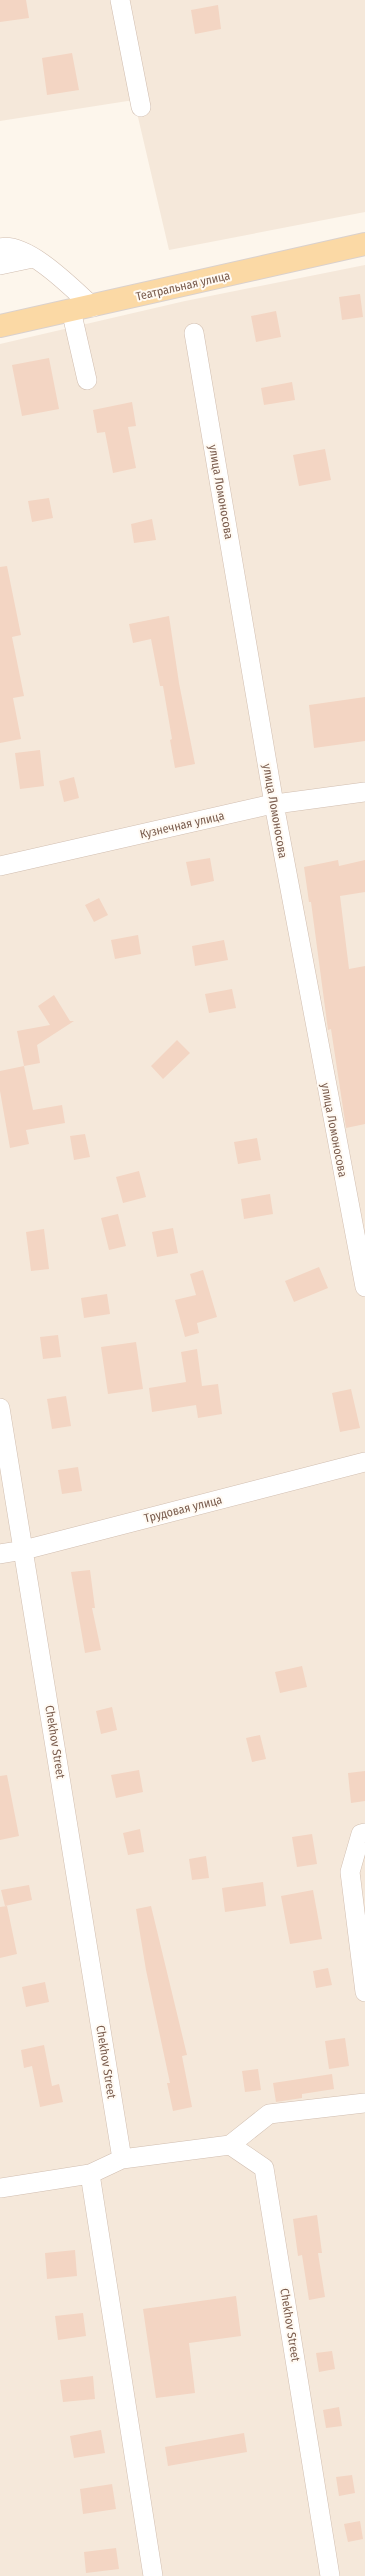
<svg xmlns="http://www.w3.org/2000/svg" width="365" height="2576" font-family="'Fira Sans Condensed',sans-serif">
<style>
.residential{fill:#f5e8da}
.building{fill:#f3d5c3}
.lines{fill:none;stroke-linecap:round;stroke-linejoin:round}
.minor-casing{stroke:#d1beb0;stroke-width:20}
.major-casing{stroke:#dad1cd;stroke-width:24}
.minor{stroke:#fff;stroke-width:19}
.major{stroke:#fbd9a5;stroke-width:22}
.labels{text-anchor:middle;stroke-width:4;stroke-linejoin:round;paint-order:stroke}
.street-label{font-size:12px;fill:#7a5c4d;stroke:#fffaf3}
</style>
<rect width="100%" height="100%" fill="#fdf6ec"/>
<path class="residential" d="M0,0H365V212L169,250L134,100L0,121Z
M365,265V2576H0V344L185,301Z"/>
<path class="building" d="M0,0H26L29,18L0,22Z
M218,5L221,29L195,34L191,10Z
M72,53L79,90L47,95L42,58Z
M360,294L363,317L342,320L339,297Z
M276,311L281,337L256,342L251,316Z
M49,358L59,409L22,416L12,365Z
M292,382L295,400L264,405L261,388Z
M132,402L136,426L128,427L136,468L113,473L105,432L97,433L93,410Z
M325,449L331,480L299,486L293,455Z
M49,498L53,518L32,522L28,501Z
M152,519L156,540L134,543L131,524Z
M7,566L21,635L12,637L24,696L13,698L21,739L0,743V567Z
M169,616L179,683L195,764L175,768L170,740L172,739L163,686H160L151,639L133,643L129,624Z
M365,697V741L314,748L309,705Z
M40,750L44,786L20,789L15,753Z
M74,777L79,798L64,802L59,781Z
M210,858L214,881L191,886L186,862Z
M338,860L339,866L365,860V892L340,896L349,969L365,966V1124L346,1128L331,1029L328,1030L311,902H309L304,867Z
M99,898L108,915L94,922L85,905Z
M138,935L141,954L115,959L111,940Z
M224,940L228,960L195,966L192,946Z
M232,989L236,1008L209,1013L205,994Z
M54,995L70,1021H74L37,1045L40,1063L24,1066L17,1031L50,1025L38,1006Z
M177,1040L190,1053L163,1079L151,1066Z
M24,1066L33,1110L62,1105L65,1123L26,1130L29,1144L10,1148L0,1091V1071Z
M85,1134L90,1157L74,1160L70,1136Z
M257,1138L261,1160L238,1164L234,1142Z
M139,1171L146,1197L123,1203L116,1177Z
M270,1194L273,1214L244,1219L241,1199Z
M118,1214L126,1246L109,1250L101,1218Z
M173,1228L178,1253L157,1257L152,1232Z
M44,1229L49,1269L31,1271L26,1232Z
M319,1267L328,1288L294,1302L285,1281Z
M203,1270L217,1317L197,1323L199,1333L185,1337L175,1300L196,1295L190,1274Z
M107,1294L110,1314L84,1318L81,1298Z
M58,1335L61,1357L43,1359L40,1337Z
M136,1342L143,1389L108,1394L101,1347Z
M197,1349L202,1386L218,1384L222,1414L198,1418L196,1405L152,1412L149,1388L186,1382L181,1352Z
M351,1389L360,1428L340,1432L332,1393Z
M66,1396L71,1426L52,1429L47,1399Z
M78,1467L82,1491L62,1494L58,1470Z
M90,1570L95,1608H92L101,1650L85,1653L71,1572Z
M302,1666L307,1687L280,1693L275,1672Z
M112,1707L117,1730L101,1734L96,1711Z
M260,1735L266,1759L252,1762L246,1738Z
M139,1770L143,1792L116,1798L111,1775Z
M365,1771V1801L351,1803L348,1773Z
M7,1775L19,1836L0,1840V1776Z
M140,1829L144,1852L128,1855L123,1833Z
M312,1834L317,1864L297,1867L292,1837Z
M206,1856L209,1878L192,1880L189,1859Z
M263,1882L266,1906L225,1912L222,1888Z
M29,1885L32,1900L5,1906L1,1890Z
M313,1890L322,1939L290,1944L281,1896Z
M7,1906L17,1954L0,1958V1907Z
M151,1906L187,2055L182,2056L192,2107L173,2111L167,2083H170L146,1970L136,1909Z
M328,1968L332,1985L316,1988L313,1971Z
M45,1982L49,2002L26,2007L22,1987Z
M345,2038L349,2066L329,2069L325,2041Z
M44,2045L52,2086L59,2084L63,2102L40,2107L32,2066L24,2068L21,2050Z
M258,2069L261,2090L245,2092L242,2071Z
M332,2074L334,2089L302,2094V2098L276,2102L273,2083Z
M317,2215L322,2253H318L325,2297L309,2300L302,2255L298,2256L293,2219Z
M75,2250L77,2276L47,2279L45,2253Z
M236,2296L241,2336L189,2343L195,2393L156,2398L143,2309Z
M83,2313L86,2336L58,2340L55,2316Z
M332,2351L335,2369L319,2372L316,2353Z
M93,2376L95,2399L63,2402L60,2380Z
M339,2407L342,2426L326,2428L323,2410Z
M101,2430L105,2453L74,2458L70,2436Z
M244,2433L247,2452L168,2466L165,2447Z
M352,2475L355,2493L339,2496L336,2477Z
M112,2484L116,2509L83,2514L80,2489Z
M360,2521L363,2539L348,2542L344,2524Z
M116,2548L119,2569L86,2573L84,2552Z"/>
<g class="lines">
<g class="minor-casing">
<path id="minor" d="M120,0L141,107
M0,248C27,241 74,290 93,307
M0,265L33,258
M71,310L87,380
M194,333L274,804L365,1287
M0,866L268,805L365,792
M0,1408L122,2159L230,2145L264,2168L330,2576
M0,1554L24,1550L365,1462
M365,1833L361,1834L350,1872L365,1992
M230,2145L269,2114L365,2103
M90,2174L153,2576
M0,2188L90,2174L122,2159"/>
</g>
<g class="major-casing">
<path id="major" d="M0,326L365,244"/>
</g>
<use href="#minor" class="minor"/>
<use href="#major" class="major"/>
</g>
<g class="labels">
<g class="street-label">
<text transform="translate(183 286) rotate(-13)" y="4">Театральная улица</text>
<text transform="translate(221 492) rotate(80)" y="4">улица Ломоносова</text>
<text transform="translate(275 811) rotate(80)" y="4">улица Ломоносова</text>
<text transform="translate(182 825) rotate(-13)" y="4">Кузнечная улица</text>
<text transform="translate(334 1130) rotate(79)" y="4">улица Ломоносова</text>
<text transform="translate(183 1509) rotate(-14)" y="4">Трудовая улица</text>
<text transform="translate(55 1742) rotate(81)" y="4">Chekhov Street</text>
<text transform="translate(106 2062) rotate(81)" y="4">Chekhov Street</text>
<text transform="translate(290 2325) rotate(81)" y="4">Chekhov Street</text>
</g>
</g>
</svg>
